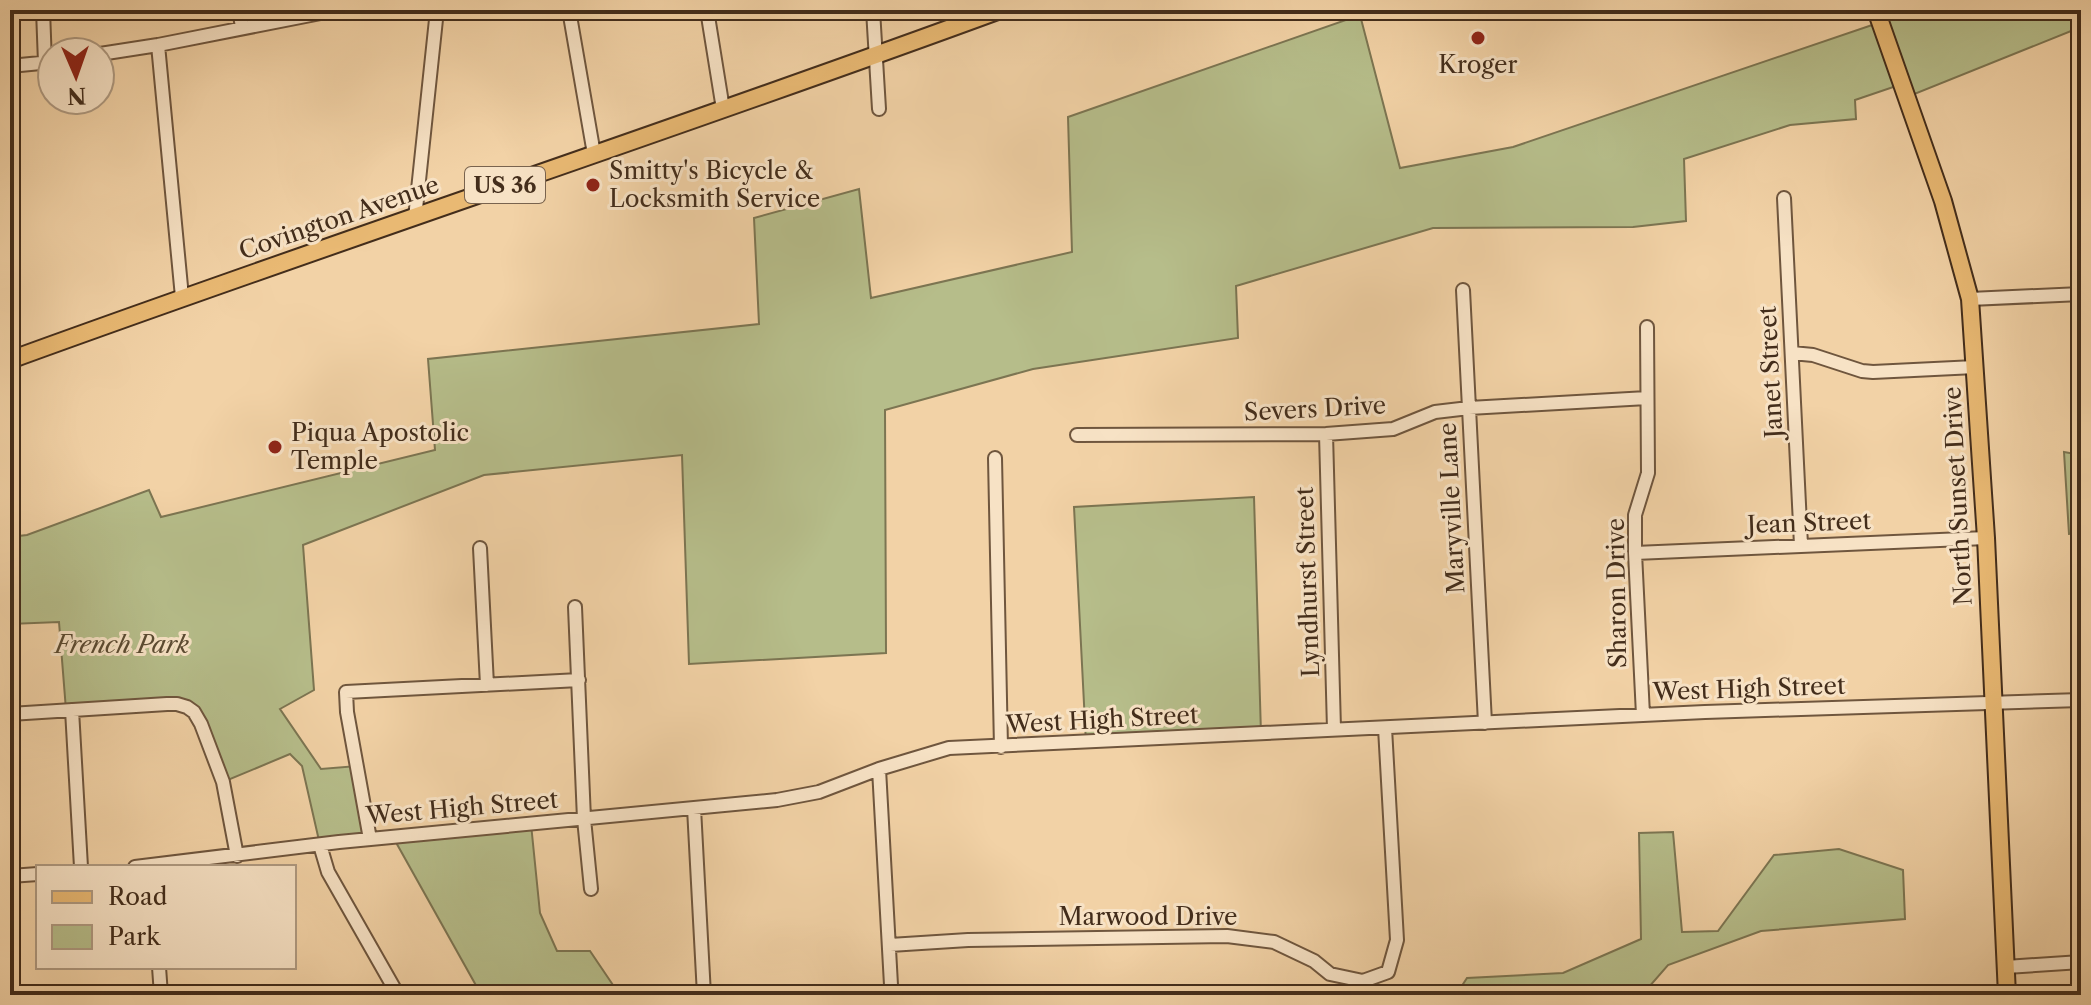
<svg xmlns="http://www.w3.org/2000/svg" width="2091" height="1005" font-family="'Libre Caslon Text',serif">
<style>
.green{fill:#b6bd8a;stroke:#7c7552;stroke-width:2}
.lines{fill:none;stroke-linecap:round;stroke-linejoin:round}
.minor-casing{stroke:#6f563e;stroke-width:16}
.major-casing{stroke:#432d1b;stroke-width:20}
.minor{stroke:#f7e2c5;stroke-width:12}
.major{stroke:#e9b973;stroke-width:16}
.poi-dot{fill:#8f2418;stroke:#f7e2c5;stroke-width:3}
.labels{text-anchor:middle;stroke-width:6;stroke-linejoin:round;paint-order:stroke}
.shield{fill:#f7e2c5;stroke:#79634e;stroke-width:2}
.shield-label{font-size:22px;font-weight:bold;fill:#432d1b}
.poi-label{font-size:24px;fill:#432d1b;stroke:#f7e2c5;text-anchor:start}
.street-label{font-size:24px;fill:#432d1b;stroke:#f7e2c5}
.park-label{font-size:24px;font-style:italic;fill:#5a4a31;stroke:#f7e2c5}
</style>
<rect width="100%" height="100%" fill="#f2d2a6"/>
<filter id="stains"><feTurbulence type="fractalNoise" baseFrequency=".0025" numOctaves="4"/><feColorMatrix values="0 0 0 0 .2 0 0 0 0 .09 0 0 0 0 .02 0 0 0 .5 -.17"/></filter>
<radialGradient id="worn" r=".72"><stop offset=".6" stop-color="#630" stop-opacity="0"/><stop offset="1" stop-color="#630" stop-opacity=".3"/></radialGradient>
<path class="green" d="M1924,10H2081V27L1907,97L1902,84L1855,100L1856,119L1790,125L1684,159L1686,221L1633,227L1433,228L1236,286L1238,338L1033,369L885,410L886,653L689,664L682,455L484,475L303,545L314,690L280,709L321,769L357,766L370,839L320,845L302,766L290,754L223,782L187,707L66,710L59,622L10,624V537L27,535L149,490L161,517L435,450L428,359L759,324L754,218L859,189L871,298L1072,252L1068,117L1360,15L1400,168L1513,147L1881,22Z
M2064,452L2081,455V533L2069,534Z
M1254,497L1261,734L1086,743L1074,507Z
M531,824L540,913L557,951H590L615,988V995H468L478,989L393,837Z
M1673,832L1682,932L1718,931L1774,855L1839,849L1903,870L1905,919L1761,931L1668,965L1642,995H1456L1467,978L1563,973L1641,939L1639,833Z"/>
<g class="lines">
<g class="minor-casing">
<path id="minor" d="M43,10L45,63
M239,10L242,27
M569,10L594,154
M707,10L723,109
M873,10L879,109
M158,45L182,297
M100,54L158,45L336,10
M10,66L51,62
M1784,198L1801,545
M415,218L437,10
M1463,290L1485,723
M1970,299L2081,294
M1792,353L1813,355L1862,371L1873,372L1975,367
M1326,434L1334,729
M1077,435L1326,434L1393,429L1435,412L1469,408L1647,398
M995,458L1001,747
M480,548L487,685
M1635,553L1986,538
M575,607L584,819L591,889
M72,710L81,867
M10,714L167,704H177L187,707L194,712L201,724L223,782L237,856
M1643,715L1635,553V515L1648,473L1647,327
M879,769L891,985L887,995
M694,808L704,995
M370,839L347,712L346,692L579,680
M320,845L328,872L398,995
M135,867L339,842L777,800L819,792L879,769L949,748L1705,712L2081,700
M10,876L38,874
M890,945L968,940L1227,936L1274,942L1314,961L1330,974L1363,981L1388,972L1397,940L1385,728
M159,967L161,995
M2006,967L2081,962"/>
</g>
<g class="major-casing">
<path id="major" d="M1876,10L1943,201L1970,299L1986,538L2007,995
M10,360C339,240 671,131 1000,10"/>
</g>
<use href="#minor" class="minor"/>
<use href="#major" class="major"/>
</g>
<g class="poi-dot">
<circle cx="1478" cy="38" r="8"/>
<circle cx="593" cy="185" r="8"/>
<circle cx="275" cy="447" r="8"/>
</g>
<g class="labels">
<rect class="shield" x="465" y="167" width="80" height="36" rx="6"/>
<g class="shield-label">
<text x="505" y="193">US 36</text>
</g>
<g class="poi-label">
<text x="1478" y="73" text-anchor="middle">Kroger</text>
<text x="609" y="179">Smitty's Bicycle &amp;<tspan x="609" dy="28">Locksmith Service</tspan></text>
<text x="291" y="441">Piqua Apostolic<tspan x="291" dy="28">Temple</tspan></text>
</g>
<g class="street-label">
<text transform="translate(339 218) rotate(-19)" y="8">Covington Avenue</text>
<text transform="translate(1771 372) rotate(-93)" y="8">Janet Street</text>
<text transform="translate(1315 409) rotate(-3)" y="8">Severs Drive</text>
<text transform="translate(1958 496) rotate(-93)" y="8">North Sunset Drive</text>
<text transform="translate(1452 508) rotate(-93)" y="8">Maryville Lane</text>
<text transform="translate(1809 523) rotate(-2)" y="8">Jean Street</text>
<text transform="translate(1308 582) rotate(-92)" y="8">Lyndhurst Street</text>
<text transform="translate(1617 593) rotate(-91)" y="8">Sharon Drive</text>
<text transform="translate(1749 689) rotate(-2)" y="8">West High Street</text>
<text transform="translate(1102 720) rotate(-3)" y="8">West High Street</text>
<text transform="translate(462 808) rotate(-5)" y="8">West High Street</text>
<text x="1148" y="925">Marwood Drive</text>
</g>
<g class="park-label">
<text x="122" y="653">French Park</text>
</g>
</g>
<rect width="2091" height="1005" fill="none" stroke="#f2d2a6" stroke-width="40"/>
<rect x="12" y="12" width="2067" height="981" fill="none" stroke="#432d1b" stroke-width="4"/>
<rect x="20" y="20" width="2051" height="965" fill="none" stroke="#432d1b" stroke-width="2"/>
<rect x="36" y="865" width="260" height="104" fill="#f7e2c5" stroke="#af9a81" stroke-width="2"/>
<rect x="52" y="891" width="40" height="12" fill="#e9b973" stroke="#af9a81" stroke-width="2"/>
<text x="108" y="905" font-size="24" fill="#432d1b">Road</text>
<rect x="52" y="925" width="40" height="24" fill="#b6bd8a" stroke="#af9a81" stroke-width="2"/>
<text x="108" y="945" font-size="24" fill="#432d1b">Park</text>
<g transform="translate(76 76) rotate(178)"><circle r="38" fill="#f7e2c5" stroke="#af9a81" stroke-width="2"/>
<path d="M0-6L14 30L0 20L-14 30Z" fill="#8f2418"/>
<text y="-12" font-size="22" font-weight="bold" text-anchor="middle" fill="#432d1b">N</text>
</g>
<rect width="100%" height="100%" filter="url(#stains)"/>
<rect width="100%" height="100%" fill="url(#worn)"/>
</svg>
